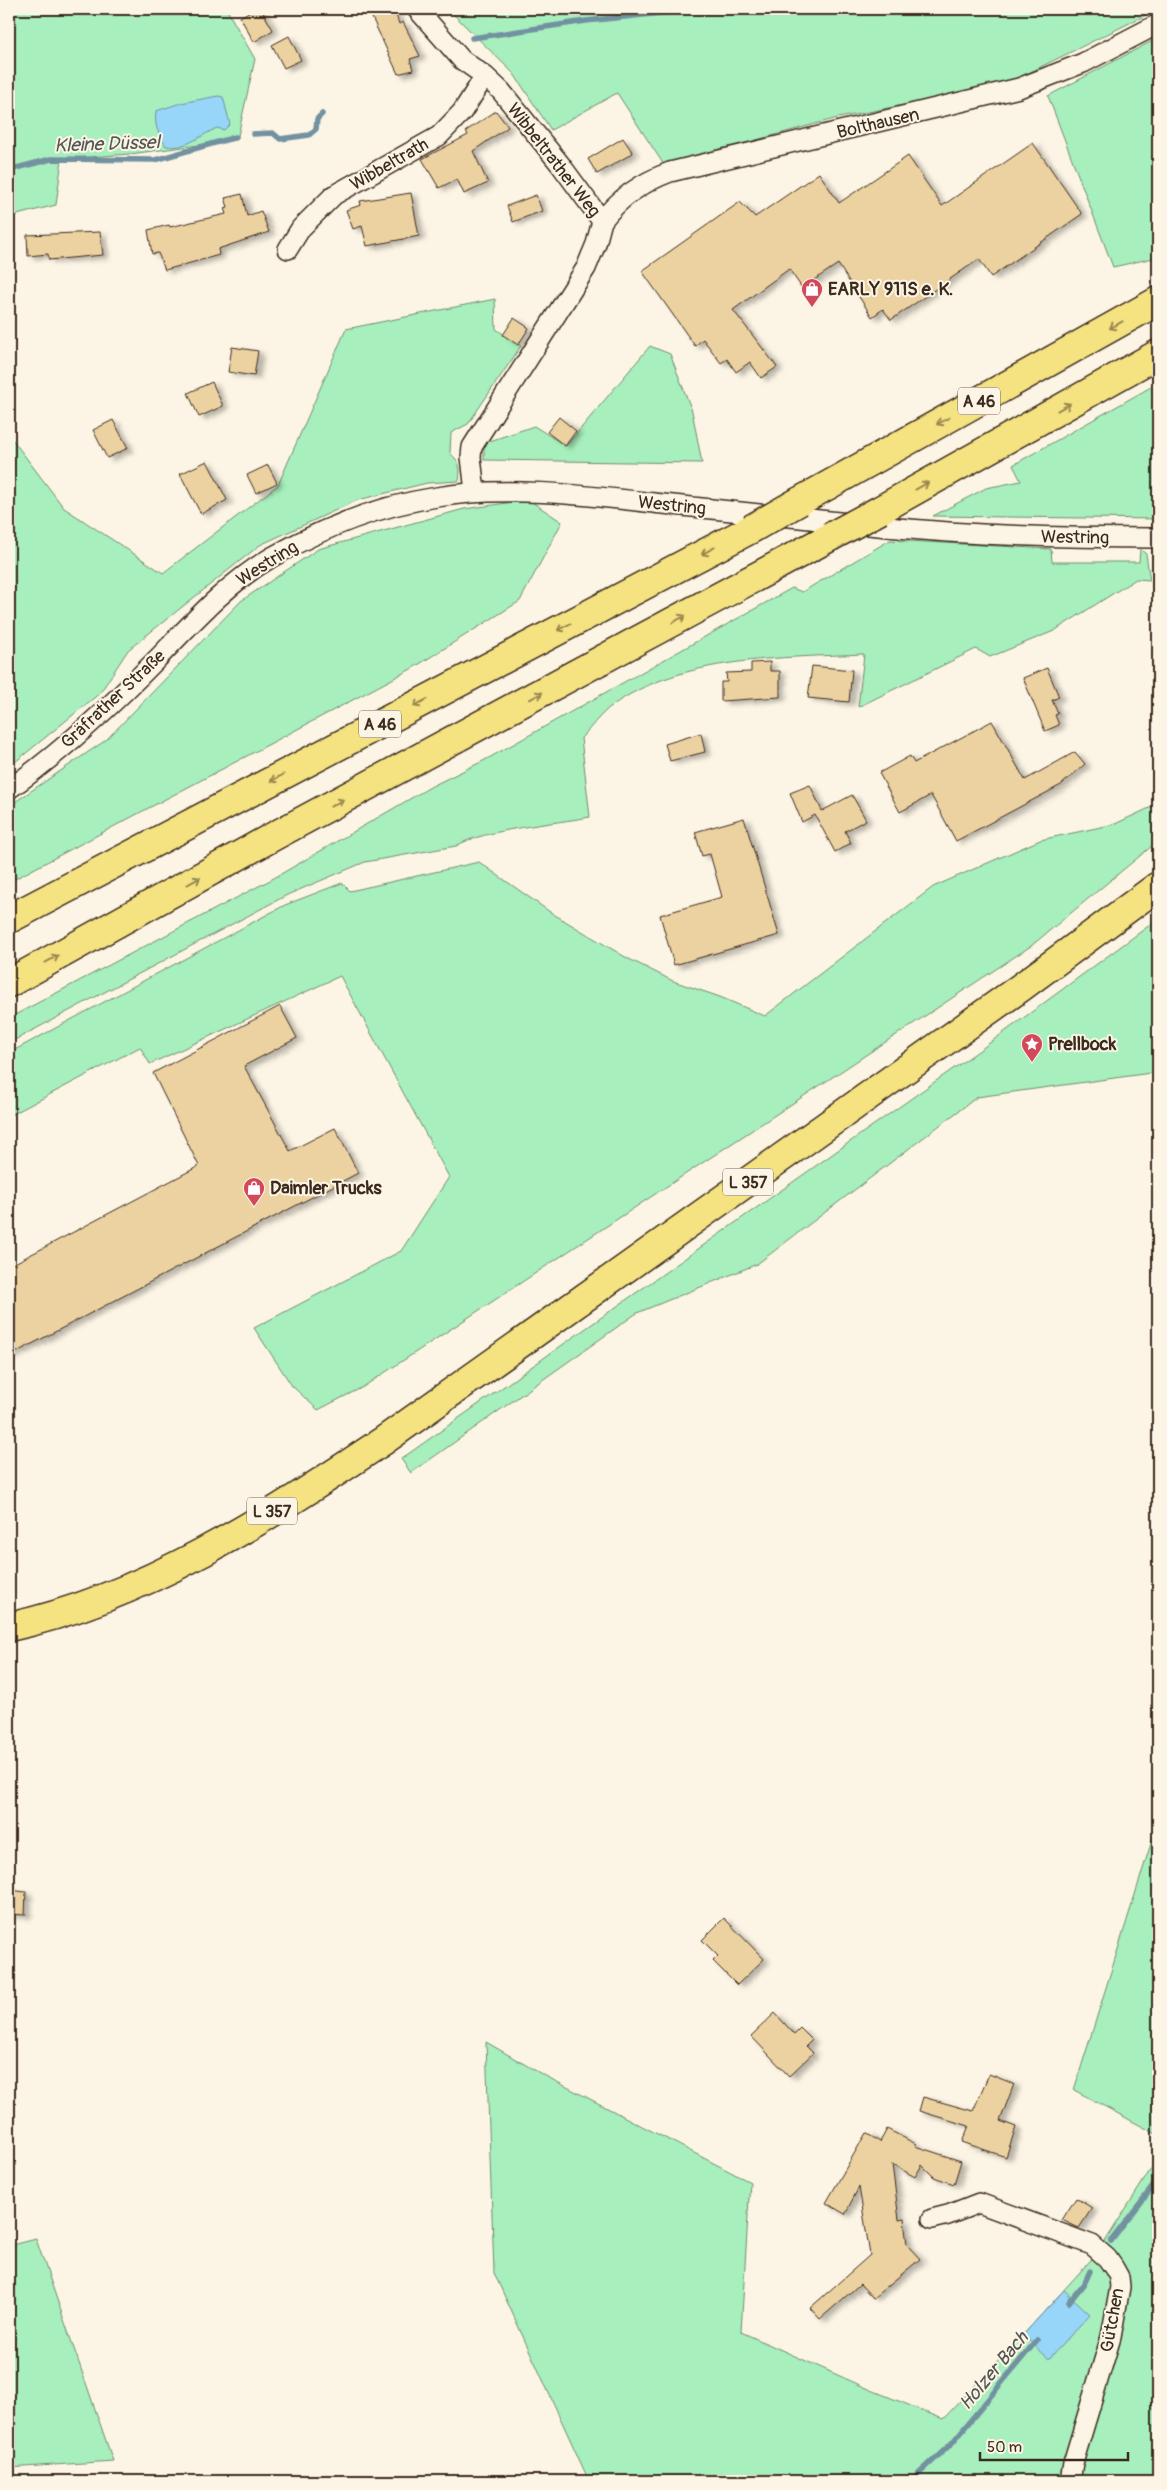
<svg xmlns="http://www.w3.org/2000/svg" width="1167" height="2490" font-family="Pangolin,sans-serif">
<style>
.green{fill:#a7efbc;stroke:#718c6d}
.water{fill:#97d6f8;stroke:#7291a1}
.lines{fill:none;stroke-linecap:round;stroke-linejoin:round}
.stream{stroke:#7291a1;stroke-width:5.5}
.building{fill:#edd2a1;stroke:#3b2a1e;filter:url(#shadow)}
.minor-casing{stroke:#3b2a1e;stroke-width:22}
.primary-casing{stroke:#3b2a1e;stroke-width:31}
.motorway-casing{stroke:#3b2a1e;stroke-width:31}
.minor{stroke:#fcf5e5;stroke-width:19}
.primary{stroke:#f5e381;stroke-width:28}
.motorway{stroke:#f5e381;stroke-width:28}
.motorway-bridge-casing{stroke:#3b2a1e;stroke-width:31;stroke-linecap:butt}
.motorway-bridge{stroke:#f5e381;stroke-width:28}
.oneway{stroke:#988650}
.labels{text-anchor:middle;stroke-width:4;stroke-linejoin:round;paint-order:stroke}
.shield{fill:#fcf5e5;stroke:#75675a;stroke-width:1}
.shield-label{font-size:16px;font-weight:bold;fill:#3b2a1e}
.street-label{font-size:18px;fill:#3b2a1e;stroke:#fcf5e5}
.poi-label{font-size:18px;font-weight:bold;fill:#3b2a1e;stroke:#fcf5e5;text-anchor:start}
.water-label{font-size:19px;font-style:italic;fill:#525554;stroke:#fcf5e5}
</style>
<defs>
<filter id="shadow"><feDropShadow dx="5.5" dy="3" stdDeviation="2.5" flood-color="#0004"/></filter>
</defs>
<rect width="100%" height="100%" fill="#fcf5e5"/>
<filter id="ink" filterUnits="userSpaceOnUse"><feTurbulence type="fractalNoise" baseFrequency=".02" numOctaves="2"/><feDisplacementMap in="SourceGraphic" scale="10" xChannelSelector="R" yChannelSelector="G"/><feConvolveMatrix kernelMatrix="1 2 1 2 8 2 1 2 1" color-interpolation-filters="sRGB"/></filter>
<g filter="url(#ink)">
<path class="green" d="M9,9H235L228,12L255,59L237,140L130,154L62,159L56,205L9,217Z
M448,9H1158L1006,84L834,119L664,165L617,93L551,130L514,74Z
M1158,38V257L1113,267L1048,96Z
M495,299L496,329L521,346L468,424L451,433L450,453C460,462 461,467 459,481L427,483L358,500L260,545L128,650L100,693L9,767V435L64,508L163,573L278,485L346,329Z
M650,346L670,354L692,411L702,463L484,460V443L534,426L566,446Z
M1158,383V519L933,516L986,488L1021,481L1013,465Z
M529,500L562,522L520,601L413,668L9,882V806L106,740L241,601L318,549L464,509Z
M890,540L1051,549L1052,562H1139L1140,549L1146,554L1150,580L1136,579L1054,631L990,657L976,649L858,707L864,654C782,658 683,656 613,705C601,713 591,728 581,738L590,817C557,823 482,830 456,846L365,862L287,895L9,1043V1018L274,878L432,786L485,760L792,588L802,592Z
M1158,804V841L1031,946L363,1387L318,1410L292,1386L254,1328L401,1251L449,1177L340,976L150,1064L140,1047L9,1116V1053L285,905L342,883L350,891L479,862L550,912L627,958L673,981L720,997L765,1016L933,887L1040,840L1115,824Z
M1158,919V1072L977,1097L757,1264L637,1313L411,1473L401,1459L984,1047Z
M1158,1821V2135L1074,2090Z
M486,2042L538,2072L750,2182L741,2332L869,2389L943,2419L1023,2335L1099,2251L1158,2158V2481H589L494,2273Z
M36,2239L113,2461L9,2468V2246Z"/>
<path class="water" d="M218,96L223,97L230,124L224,130L217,128C201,135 185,150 166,146C158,134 154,125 156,111L181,103Z
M1064,2290L1090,2314L1049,2359L1023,2335Z"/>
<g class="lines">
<path class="stream" d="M472,38L586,21L700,9
M253,134L273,133L280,139L309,135L316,129L317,119L322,114
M9,170L51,159L155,160L236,137
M1111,2241L1158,2180
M1069,2302L1085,2282L1090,2271
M911,2481L951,2444L1037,2340"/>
</g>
<path class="building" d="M254,9H261L273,30L254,42L240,17Z
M368,9H387L390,14L395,12L399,24L403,22L420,56L410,59L413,70L398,74Z
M289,36L301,60L284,68L272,45Z
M496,111L508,127L473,151L488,183L464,194L457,179L439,188L422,159L468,135L466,131Z
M623,138L633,153L597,174L588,159Z
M1033,143L1082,214L991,277L979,259L891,320L883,309L872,317L838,264L802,288L789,269L733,310L777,367L761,378L750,362L736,372L727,359L721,363L703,339L695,346L642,271L740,202L755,217L819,173L839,203L908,156L942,206Z
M411,193L419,236L367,246L362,226L353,229L346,210L361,205L360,201Z
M242,194L247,216L261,211L269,232L218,249L219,255L165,270L158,253L152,254L148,230L169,225L170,227L226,214L224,208L228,207L225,198Z
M536,195L542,211L513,222L507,206Z
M100,232L103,255L49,260L48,254L28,256L27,235Z
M514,318L529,328L518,345L503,335Z
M232,347L258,351L254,376L228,372Z
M212,382L223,406L199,417L188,393Z
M559,417L576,431L565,446L547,432Z
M113,420L128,448L107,458L93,430Z
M207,461L227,500L201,514L180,474Z
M268,465L277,483L256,493L247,475Z
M770,662V671H780V697L721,701V682H727L726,673L751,672V663Z
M812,666L852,670L849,702L808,698Z
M1047,668L1059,697L1052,700L1058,714L1055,715L1059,725L1045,731L1023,678Z
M992,721L1025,780L1075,752L1085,764L1061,785L956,841L931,795L900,812L879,773L910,756L914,763Z
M701,733L705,752L670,761L665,744Z
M810,785L822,811L852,795L866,820L845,831L851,843L835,852L815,815L802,822L790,793Z
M744,818L779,935L674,965L660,915L722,897L710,854L702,856L695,832Z
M280,1006L297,1038L244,1066L290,1151L335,1128L358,1173L9,1356V1266L199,1166L153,1073Z
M9,1890L26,1892L25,1915L9,1914Z
M724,1918L764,1959L737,1985L713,1961L718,1956L702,1940Z
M775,2013L794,2034L800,2028L812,2040L806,2046L813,2053L789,2076L751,2036Z
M989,2074L1014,2084L1000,2121L1016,2127L1006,2157L962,2142L969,2126L919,2111L923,2097L973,2111Z
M887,2129L916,2144L915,2146L961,2161L954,2184L934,2177L922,2165L915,2177L892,2164L899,2220L904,2219L907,2245L920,2259L873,2298L860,2284L820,2319L810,2308L870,2255L859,2187L845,2214L826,2203L866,2133L880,2142Z
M1076,2198L1092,2208L1079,2228L1062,2220Z"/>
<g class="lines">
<g class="minor-casing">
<path id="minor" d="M417,9L462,60L485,76L501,91L560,164L602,221L596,244L586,268L472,447L471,457L475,492
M602,221C619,198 643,182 670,172L1019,88L1083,63L1158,24
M288,249L301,228L334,195L439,136L462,112L485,76
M9,789C62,752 110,707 155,661C192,623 226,584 272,557C324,527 378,506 437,497C507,485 592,496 663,504C738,512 813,519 888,527C978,536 1068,538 1158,538
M932,2219L948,2215L979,2203L1092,2245L1107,2258L1114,2268L1119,2277L1120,2287L1111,2337L1073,2463L1070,2481"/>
</g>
<g class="primary-casing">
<path id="primary" d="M9,1627C144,1598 269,1517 383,1441L1020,988L1158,886"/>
</g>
<g class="motorway-casing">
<path id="motorway" d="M800,501L1158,301
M880,510L1158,354
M9,919L751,529
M9,983L276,835L830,537"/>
</g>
<use href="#minor" class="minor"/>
<use href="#primary" class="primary"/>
<use href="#motorway" class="motorway"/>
<g class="motorway-bridge-casing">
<path id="motorway-bridge" d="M751,529L800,501
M830,537L880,510"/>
</g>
<use href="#motorway-bridge" class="motorway-bridge"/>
</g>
<defs><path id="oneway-shaft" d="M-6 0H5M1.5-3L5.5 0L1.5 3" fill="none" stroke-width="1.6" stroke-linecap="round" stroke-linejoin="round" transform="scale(1.25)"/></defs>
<g class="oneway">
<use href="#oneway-shaft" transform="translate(1116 325) rotate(151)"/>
<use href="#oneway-shaft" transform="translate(1064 407) rotate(-29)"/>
<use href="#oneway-shaft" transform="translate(943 421) rotate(151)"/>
<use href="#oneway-shaft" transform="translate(922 486) rotate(-29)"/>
<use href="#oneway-shaft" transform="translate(708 551) rotate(152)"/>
<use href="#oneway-shaft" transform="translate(679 619) rotate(-28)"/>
<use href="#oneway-shaft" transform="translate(564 627) rotate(152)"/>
<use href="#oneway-shaft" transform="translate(536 696) rotate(-28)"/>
<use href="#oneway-shaft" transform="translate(420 703) rotate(152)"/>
<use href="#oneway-shaft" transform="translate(277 778) rotate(152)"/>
<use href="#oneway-shaft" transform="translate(337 803) rotate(-28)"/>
<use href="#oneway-shaft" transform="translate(194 881) rotate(-29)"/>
<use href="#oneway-shaft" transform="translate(52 959) rotate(-29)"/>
</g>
</g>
<defs>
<g id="shop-pin" transform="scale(1.125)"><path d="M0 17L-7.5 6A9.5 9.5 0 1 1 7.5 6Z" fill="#d1495b" stroke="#fcf5e5"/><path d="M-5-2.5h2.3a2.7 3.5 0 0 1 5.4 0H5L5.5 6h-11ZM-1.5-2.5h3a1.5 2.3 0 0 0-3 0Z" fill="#fff"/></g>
<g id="sight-pin" transform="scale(1.125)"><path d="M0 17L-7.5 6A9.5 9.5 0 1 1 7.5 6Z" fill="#d1495b" stroke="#fcf5e5"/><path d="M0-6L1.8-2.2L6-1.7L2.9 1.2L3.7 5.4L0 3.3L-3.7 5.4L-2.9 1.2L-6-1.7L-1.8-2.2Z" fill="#fff"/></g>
</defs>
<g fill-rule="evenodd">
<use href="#shop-pin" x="812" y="289"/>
<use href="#sight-pin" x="1032" y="1044"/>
<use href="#shop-pin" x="254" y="1188"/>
</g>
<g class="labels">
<g class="shield">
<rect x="958" y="387.5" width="42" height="27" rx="4"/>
<rect x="359" y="710.5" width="42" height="27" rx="4"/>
<rect x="723" y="1168.5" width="50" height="27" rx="4"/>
<rect x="247" y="1497.5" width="50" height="27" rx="4"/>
</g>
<g class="shield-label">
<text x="979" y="407">A 46</text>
<text x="380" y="730">A 46</text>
<text x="748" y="1188">L 357</text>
<text x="272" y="1517">L 357</text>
</g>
<g class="street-label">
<text transform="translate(878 123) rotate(-13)" y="6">Bolthausen</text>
<text transform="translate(554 160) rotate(52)" y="6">Wibbeltrather Weg</text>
<text transform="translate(389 164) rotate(-30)" y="6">Wibbeltrath</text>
<text transform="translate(672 505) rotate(6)" y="6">Westring</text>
<text transform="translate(1075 537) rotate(1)" y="6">Westring</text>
<text transform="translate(267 563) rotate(-32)" y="6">Westring</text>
<text transform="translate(113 699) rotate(-43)" y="6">Gräfrather Straße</text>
<text transform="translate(1112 2320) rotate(-80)" y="6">Gütchen</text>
</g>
<g class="poi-label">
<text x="828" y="295">EARLY 911S e. K.</text>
<text x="1048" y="1050">Prellbock</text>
<text x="270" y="1194">Daimler Trucks</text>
</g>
<g class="water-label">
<text transform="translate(107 143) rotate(-2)" y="7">Kleine Düssel</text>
<text transform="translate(993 2370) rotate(-50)" y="7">Holzer Bach</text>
</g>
</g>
<rect width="1167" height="2490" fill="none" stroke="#fcf5e5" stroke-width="30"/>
<rect x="15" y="15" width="1137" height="2460" fill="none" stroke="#3b2a1e" stroke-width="2" filter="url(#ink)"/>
<path d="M980 2452v8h148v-8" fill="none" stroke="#3b2a1e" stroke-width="2.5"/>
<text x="987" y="2452" font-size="15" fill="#3b2a1e" stroke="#fcf5e5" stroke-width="4" paint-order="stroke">50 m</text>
</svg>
